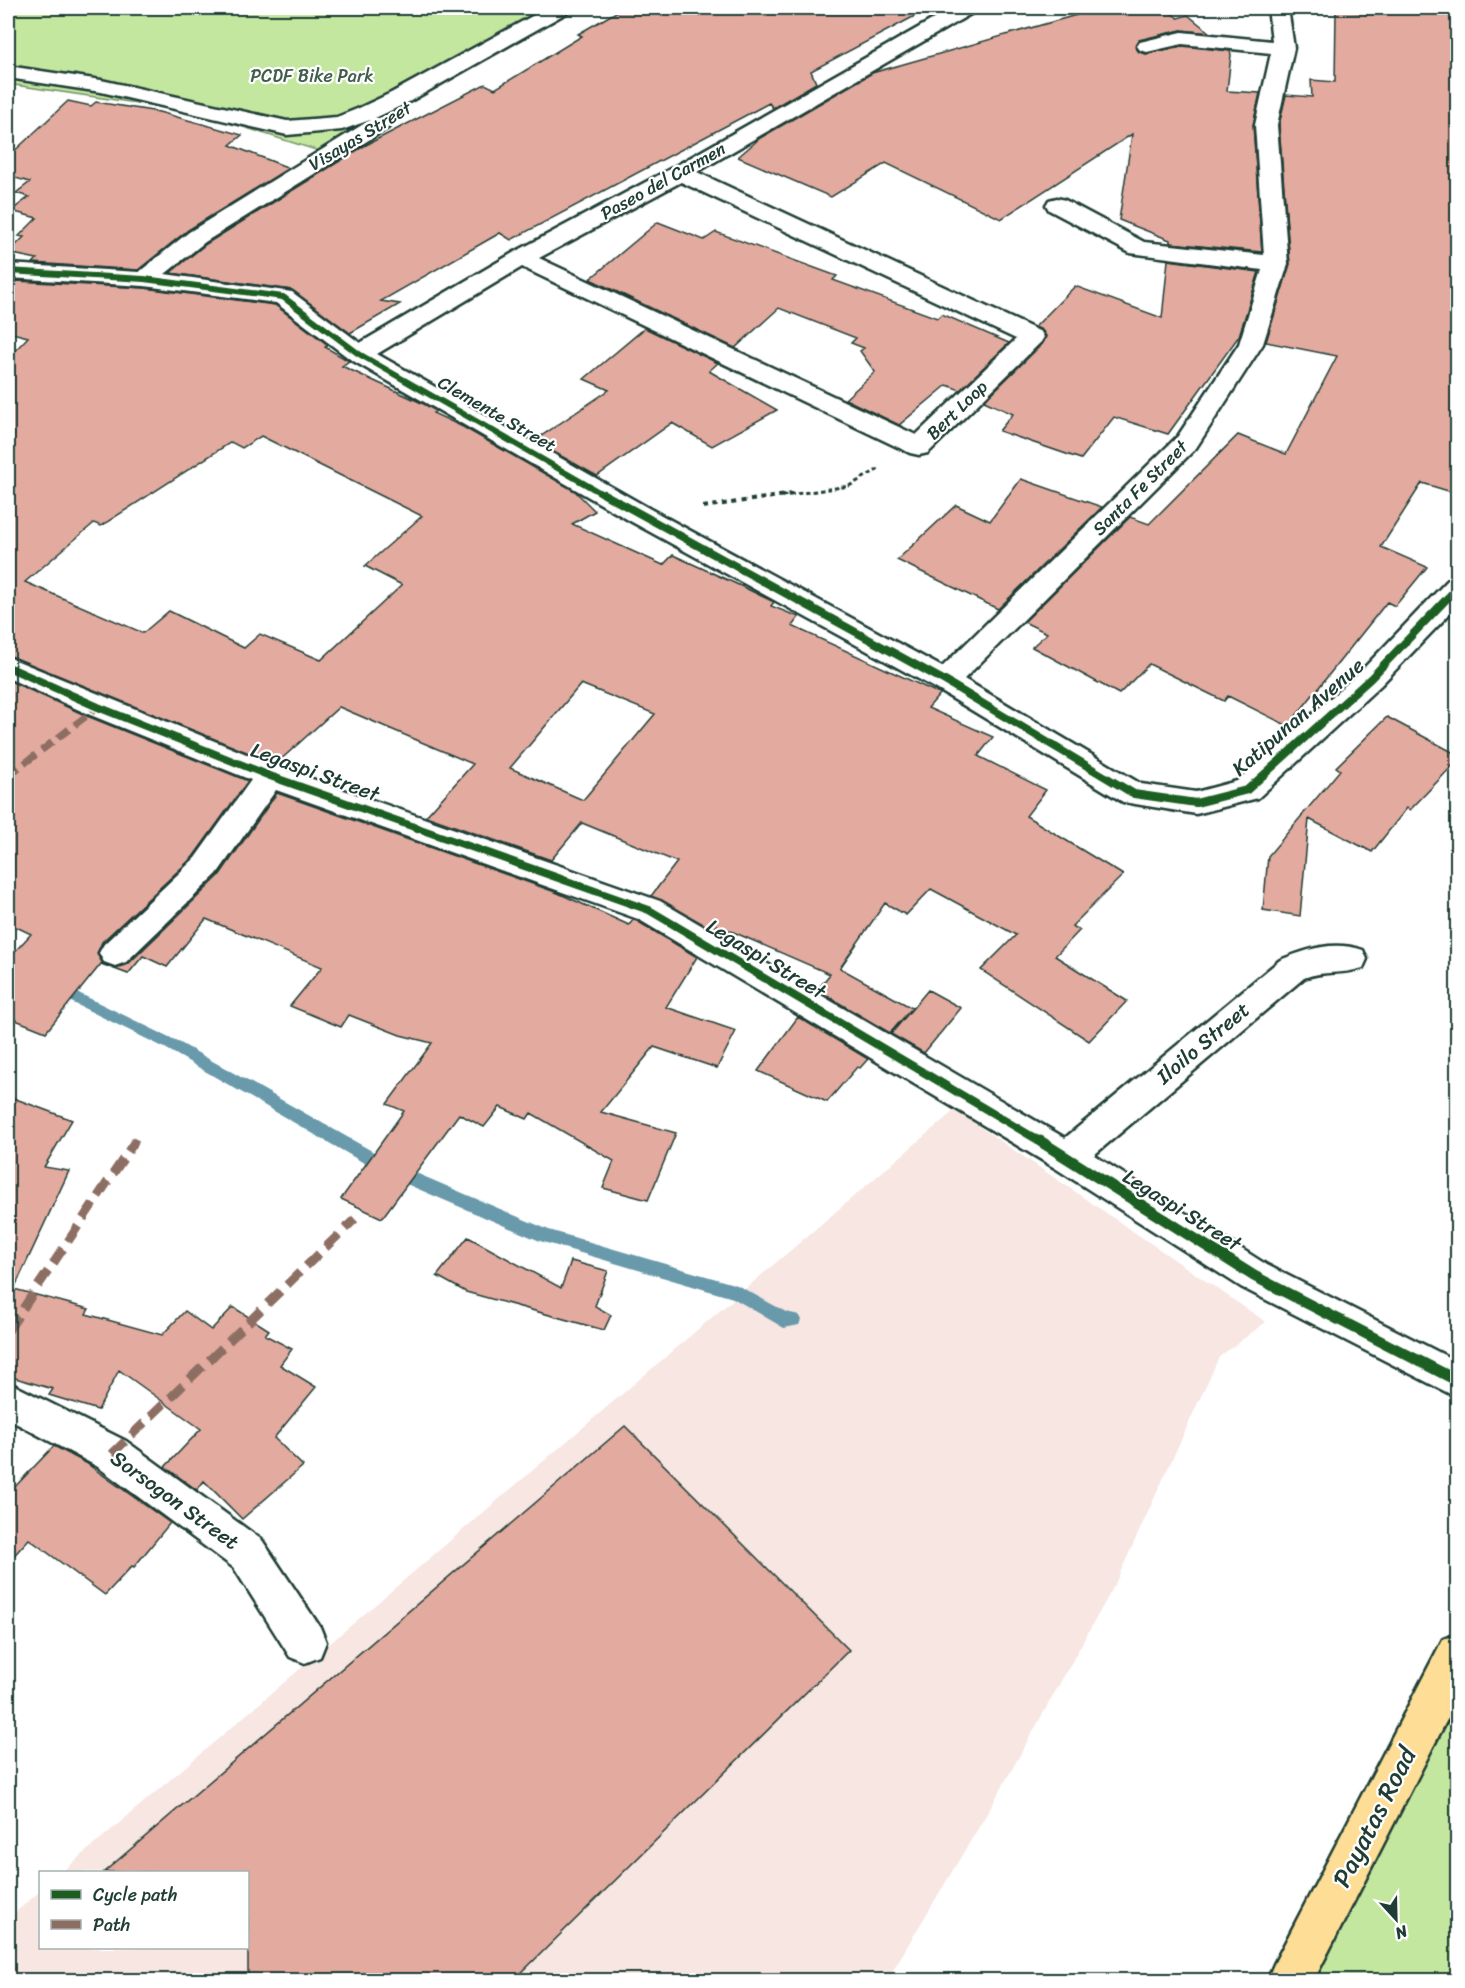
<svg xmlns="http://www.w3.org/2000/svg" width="1465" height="1988" font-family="Sriracha,sans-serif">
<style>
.built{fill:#f7e6e2}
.green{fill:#c4e7a0;stroke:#72926a;stroke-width:1.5}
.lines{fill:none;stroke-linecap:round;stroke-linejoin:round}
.stream{fill:#699aac;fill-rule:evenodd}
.building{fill:#e3aa9f;stroke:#1f3d34;stroke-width:1.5;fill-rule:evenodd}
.minor-casing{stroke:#1f3d34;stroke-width:5}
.major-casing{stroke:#1f3d34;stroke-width:5}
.path-far1{stroke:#1f3d34;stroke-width:3;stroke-dasharray:4.5 3;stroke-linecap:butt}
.path{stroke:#1f3d34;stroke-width:4;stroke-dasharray:5 4.5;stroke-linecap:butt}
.minor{fill:#fff;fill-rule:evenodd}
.major{fill:#fede96;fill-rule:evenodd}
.quiet-far1{stroke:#8d6e63;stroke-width:7;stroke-dasharray:14 7;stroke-linecap:butt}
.quiet{stroke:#8d6e63;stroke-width:9;stroke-dasharray:18 9;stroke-linecap:butt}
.cycleway-far2-casing{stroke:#fff;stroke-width:9}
.cycleway-far1-casing{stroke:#fff;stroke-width:12}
.cycleway-casing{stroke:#fff;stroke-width:15}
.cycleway-far2{stroke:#1b5e20;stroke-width:6}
.cycleway-far1{stroke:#1b5e20;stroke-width:8}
.cycleway{stroke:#1b5e20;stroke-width:11}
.labels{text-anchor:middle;stroke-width:4.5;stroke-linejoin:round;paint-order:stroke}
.far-park-label{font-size:18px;fill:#405f4a;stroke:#fff}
.far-street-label{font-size:18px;fill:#1f3d34;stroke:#fff}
.street-label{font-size:21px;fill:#1f3d34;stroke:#fff}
.near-street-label{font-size:26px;fill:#1f3d34;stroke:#fff}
</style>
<rect width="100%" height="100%" fill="#fff"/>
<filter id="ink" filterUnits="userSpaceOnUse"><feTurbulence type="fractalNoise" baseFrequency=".0167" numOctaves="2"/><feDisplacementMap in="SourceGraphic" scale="12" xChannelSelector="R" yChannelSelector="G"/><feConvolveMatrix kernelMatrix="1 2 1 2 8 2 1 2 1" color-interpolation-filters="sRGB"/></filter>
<g filter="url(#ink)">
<path class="built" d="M955,1110L1266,1322L1219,1357L1114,1586L992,1805L887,1980H8V1919L40,1891V1948H248V1872H62Z"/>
<path class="green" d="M8,8H573L319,151L218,119L163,107L8,84Z
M1457,1654V1980H1290L1309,1943Z"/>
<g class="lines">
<path class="stream" d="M56,982L175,1040L395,1164L549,1230L737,1285L786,1312L799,1315L801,1320L799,1325L784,1328L733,1298L540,1241L383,1174L165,1048L51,992L49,988L51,984Z"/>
</g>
<path class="building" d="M623,8H930L811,71L816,83L773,108L769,103L511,240L500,233L381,301L400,304L350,333L292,290L170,273L206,244L364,146L485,84L495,89L582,36L578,34Z
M1101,8H1164L1178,18L1188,15L1210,33L1181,30L1139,40L1135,47L1139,52L1146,54L1182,46L1230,51L1231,55L1227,91L1260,93L1253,125L1262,252L1170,243V240L1119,220L1132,134L1001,219L886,163L831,197L738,157L760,138L872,73Z
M1380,8L1458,11V494L1422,483L1381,547L1427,567L1395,606L1387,602L1288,726L1228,696L1224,701L1149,664L1119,694L1032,647L1047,633L1024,622L1130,517L1149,524L1238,435L1286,454L1337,356L1266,342L1290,264L1279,125L1286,95L1312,97L1311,80L1335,82L1336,10L1380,14Z
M68,101L91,106L96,102L159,112L242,135L230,145L289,168L188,230L138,270L33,263L37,259L8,253L24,237L19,236L37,218L11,211L29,197L16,193L30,182L8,176V157Z
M658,222L704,240L716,232L837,276L833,280L937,318L942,314L1009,343L960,390L947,385L899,425L845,399L875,372L860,351L864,348L851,343L856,338L779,308L735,348L590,279Z
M1168,260L1259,272L1239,336L1168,434L1114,417L1081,459L999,431L1013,414L984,401L1043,343L1046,336L1042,330L1035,327L1075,286L1162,318Z
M16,281L144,288L275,305L328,345L325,347L349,361L342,366L426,405L436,411L433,413L463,427L575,491L595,511L572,524L663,565L673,555L743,587L774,602L771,606L799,617L792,626L940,694L928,708L993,737L978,756L1046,790L1026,816L1123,875L1072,926L1080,930L1055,956L1127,1001L1089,1041L981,970L1016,935L931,889L906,915L885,903L840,968L912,1008L890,1033L817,990L830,974L717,925L714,930L651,896L677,862L582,823L551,860L426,816L473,764L339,707L276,764L8,655V358L28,337L8,332V289ZM261,436L422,516L365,566L402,585L321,660L260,634L244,648L169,611L143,633L25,582L94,523L101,526L231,442L242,448ZM581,684L655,714L583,800L510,768Z
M645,328L718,363L709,371L777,410L712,446L672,423L597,476L534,441L609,390L584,379Z
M1021,479L1102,507L998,609L897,560L956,505L990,521Z
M8,680L87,716L248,781L193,857L102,942L97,954L103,964L116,968L128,964L219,876L277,793L558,893L629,925L633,920L637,921L697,957L666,1007L736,1031L717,1068L654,1047L601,1112L676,1133L648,1200L603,1188L614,1161L531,1113L527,1119L500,1107L484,1127L459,1114L382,1218L341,1199L404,1111L387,1104L432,1043L400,1035L349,1015L341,1027L290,1006L322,967L206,919L167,967L143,956L128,974L101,964L46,1032L8,1017V959L31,934L8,923Z
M1387,717L1458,755V760L1410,810L1407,808L1372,852L1309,819L1300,916L1263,910L1268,856L1340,770L1336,767Z
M928,990L961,1008L924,1053L891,1034Z
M798,1017L868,1059L860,1068L857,1067L827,1102L758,1071Z
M8,1096L72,1120L44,1167L69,1171L14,1289L89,1309L86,1314L162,1335L185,1311L211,1330L233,1307L269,1330L265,1335L292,1349L280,1365L316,1387L274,1438L303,1466L242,1519L204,1481L197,1490L165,1467L201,1429L119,1370L98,1410L49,1395L53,1389L8,1376Z
M468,1237L561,1288L571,1261L608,1271L595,1306L611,1315L604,1330L466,1292L437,1276Z
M625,1426L849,1650L514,1980H248V1872H104Z
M54,1446L86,1463L170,1523L134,1567L132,1566L105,1595L29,1539L8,1562V1494Z"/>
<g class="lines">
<g class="minor-casing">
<path id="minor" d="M547,8H571L568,12L407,103L375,118H388L391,123L388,128L205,242L165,274L292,292L360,343L513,253L672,168L953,8H977L974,12L697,172L1041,332L1044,337L1041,342L928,453L919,455L910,453L522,267L377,354L652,510L942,667L1178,436L1239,344L1262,270L1130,253L1049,210L1046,205L1049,200L1057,198L1065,200L1144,242L1264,255L1255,125L1271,53L1182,44L1147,52L1140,50L1137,46L1140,42L1182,32L1272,41L1268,8H1288L1294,48L1277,125L1288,264L1263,344L1196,448L964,679L1141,784L1196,792L1237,781L1361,671L1448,580L1458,578V605L1381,685L1258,798L1196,814L1123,802L935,688L632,522L350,359L276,303L144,286L8,278V264L139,272L189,232L370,120L342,130L287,135L101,92L8,78V66L101,80L287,121L337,117L357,109L391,93ZM681,182L1016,339L916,435L539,258Z
M8,657L281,768L660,901L1065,1138L1280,960C1308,949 1333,940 1363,950L1367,959L1363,968C1342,975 1324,970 1304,978L1094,1155L1267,1265L1458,1362V1398L1241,1287L1055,1168L638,919L276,790L217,874L126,962L115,966L104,962L99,953L104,944L195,858L251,780L88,714L8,678Z
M8,1382L126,1441L262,1540L320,1627L326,1642L320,1657L305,1663L290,1657L234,1568L98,1467L8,1419Z"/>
</g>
<g class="major-casing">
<path id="major" d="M1458,1634V1698L1314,1980H1267L1274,1964L1443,1639Z"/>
</g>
<path class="path-far1" d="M782,496L849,486L879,469"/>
<path class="path" d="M703,507L793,494"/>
<use href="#minor" class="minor"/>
<use href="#major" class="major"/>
<path class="quiet-far1" d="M8,776L98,707
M134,1143L136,1139"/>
<path class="quiet" d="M8,1331L135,1141
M112,1454L355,1219"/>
<g class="cycleway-far2-casing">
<path id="cycleway-far2" d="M8,271L144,279L283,297L359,354L606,496"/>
</g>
<g class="cycleway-far1-casing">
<path id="cycleway-far1" d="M604,494L945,681L1134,794L1196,803L1247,790L1371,678L1458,587
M8,667L98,707L270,776L649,910L1043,1143"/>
</g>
<g class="cycleway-casing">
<path id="cycleway" d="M1040,1141L1254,1276L1458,1381"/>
</g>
<use href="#cycleway-far2" class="cycleway-far2"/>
<use href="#cycleway-far1" class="cycleway-far1"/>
<use href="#cycleway" class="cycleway"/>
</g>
</g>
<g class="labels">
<g class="far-park-label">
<text x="312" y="82">PCDF Bike Park</text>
</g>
<g class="far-street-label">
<text transform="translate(360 136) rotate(-31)" y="6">Visayas Street</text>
<text transform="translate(663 181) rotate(-29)" y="6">Paseo del Carmen</text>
<text transform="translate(957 410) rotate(-44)" y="6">Bert Loop</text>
<text transform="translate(497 414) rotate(30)" y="6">Clemente Street</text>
<text transform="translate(1140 488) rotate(-45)" y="6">Santa Fe Street</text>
</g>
<g class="street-label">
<text transform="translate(1298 717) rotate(-41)" y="7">Katipunan Avenue</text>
<text transform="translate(315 772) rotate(20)" y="7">Legaspi Street</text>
<text transform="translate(766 959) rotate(31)" y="7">Legaspi Street</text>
<text transform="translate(1203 1043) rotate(-40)" y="7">Iloilo Street</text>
<text transform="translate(1182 1210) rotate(32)" y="7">Legaspi Street</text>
<text transform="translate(175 1500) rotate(36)" y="7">Sorsogon Street</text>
</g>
<g class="near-street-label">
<text transform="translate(1374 1817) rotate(-63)" y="9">Payatas Road</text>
</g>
</g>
<rect width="1465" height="1988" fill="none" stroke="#fff" stroke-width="30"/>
<rect x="15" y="15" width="1435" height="1958" fill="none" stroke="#1f3d34" stroke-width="2" filter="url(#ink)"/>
<rect x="39" y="1871" width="210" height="78" fill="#ffffff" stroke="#a5b1ae" stroke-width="1.5"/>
<rect x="51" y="1890" width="30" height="9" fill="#1b5e20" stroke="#a5b1ae" stroke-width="1.5"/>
<text x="93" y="1901" font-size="18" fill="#1f3d34">Cycle path</text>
<rect x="51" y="1920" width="30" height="9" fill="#8d6e63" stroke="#a5b1ae" stroke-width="1.5"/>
<text x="93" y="1931" font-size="18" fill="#1f3d34">Path</text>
<g transform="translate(1396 1919) rotate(158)" stroke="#ffffff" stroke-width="4.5" paint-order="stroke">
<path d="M0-4.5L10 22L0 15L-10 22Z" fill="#1f3d34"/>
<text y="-9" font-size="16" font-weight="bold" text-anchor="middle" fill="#1f3d34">N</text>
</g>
</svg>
